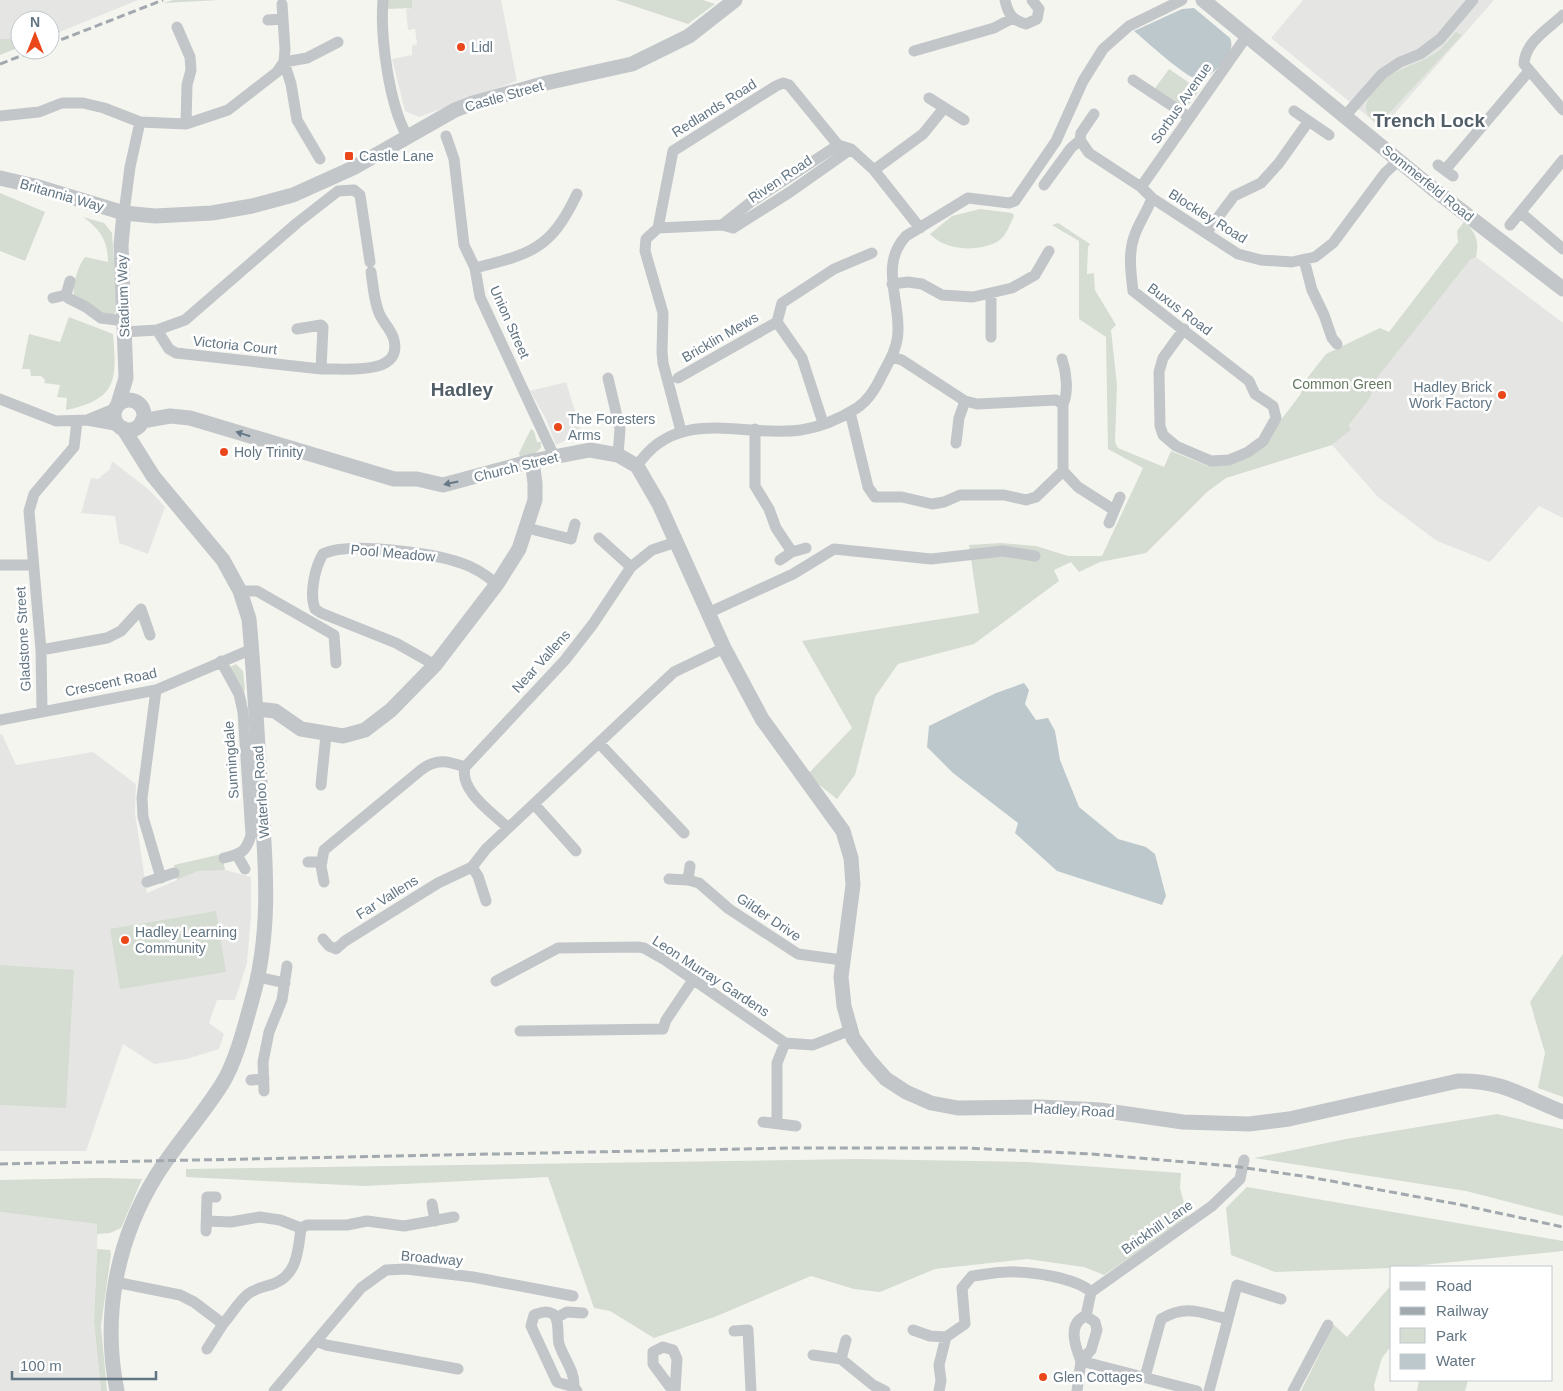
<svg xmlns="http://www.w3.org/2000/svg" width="1563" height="1391" font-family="Arial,sans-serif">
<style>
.built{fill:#e5e6e4}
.green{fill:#d5dcd1}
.water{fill:#bdc8cd}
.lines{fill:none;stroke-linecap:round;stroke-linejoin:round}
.minor{stroke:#c2c6c9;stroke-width:11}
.tertiary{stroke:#c2c6c9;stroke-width:15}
.rail{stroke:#a2a9ae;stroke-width:3;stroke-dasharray:8 4;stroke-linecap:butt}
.oneway{fill:#677986}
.poi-dot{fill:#ea481b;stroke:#fff;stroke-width:2}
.labels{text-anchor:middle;stroke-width:5;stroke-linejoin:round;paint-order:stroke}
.poi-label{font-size:14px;fill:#627583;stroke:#fff;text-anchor:start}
.street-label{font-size:14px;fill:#627583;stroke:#fff}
.park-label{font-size:14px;fill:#677a61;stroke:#fff}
.district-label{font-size:19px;font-weight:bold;fill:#515e68;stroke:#fff}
</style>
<rect width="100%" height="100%" fill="#f5f5f0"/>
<path class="built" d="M0,0H138L50,36V20H20V39H0Z
M412,0H501L517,81L419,117L405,111L392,59L412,55V46L417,44L415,29L408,30L406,9L412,8Z
M1303,0H1494L1382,128L1271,38Z
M1476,257L1563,323V518L1539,506L1490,562L1437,541L1378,497L1332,445L1351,430L1349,425L1370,398L1375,379L1470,260Z
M566,382L582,433L556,445L546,419L530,391Z
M112,461L148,489L165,507L148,554L119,543L115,516L81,513L91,478L98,479L110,469Z
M2,734L16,765L93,752L136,784L135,813L147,893L198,871L222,869L251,877V917L247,963L235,1000H217L209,1023L224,1034L219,1049L187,1059L154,1064L123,1044L86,1151H0V735Z
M0,1212L98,1224L94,1322L101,1391H0Z"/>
<path class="green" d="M173,0H220L164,3Z
M388,0H412V8L388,9Z
M616,0H703L715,4L688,24Z
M1456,32L1462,35L1378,125C1367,116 1362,110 1370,96C1385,68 1413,69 1437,52C1444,47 1450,38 1456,32Z
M0,39H20V47L0,55Z
M1169,69L1200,90L1184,111L1153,91Z
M0,193L45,212L25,261L0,251Z
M980,209L1012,213L1014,216C1010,224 1006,237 997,242C977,252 946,251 930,234L952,216Z
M83,217L104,223L112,233L117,309L114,315L107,317L74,296C72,285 78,266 85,257L108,262C108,241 100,229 83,217Z
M1464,222C1477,233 1479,241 1476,257L1470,260L1376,379L1370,398L1349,425L1351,430L1332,445L1226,478L1207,492L1146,553L1100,562L1079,572L1071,562L1054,570L1059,581L974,644L898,664L875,697L855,775L837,799L807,775L852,728L802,641L979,613L969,545L1001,543L1036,546L1068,556H1102L1143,468L1108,449L1106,337L1079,319V241L1052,225L1058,223L1090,244L1088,247L1087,274L1094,273L1095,290L1116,325L1111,330L1117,385L1115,442L1118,448L1164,467L1171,451L1208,466H1222L1255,454L1300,395L1308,377L1326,354L1380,328L1389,332L1458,242L1457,231Z
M69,317L113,334C117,381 117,399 66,410L67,398L57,397L60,385L44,383L45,380L41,376H31L30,369H22L29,334L60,342Z
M531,429L534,431L537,442H541V448L534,454L520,457L519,453Z
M236,664L243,671L245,690L242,691L230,667Z
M222,854L225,870L198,871L177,880L174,865Z
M216,911L226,972L120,989L110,929Z
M1563,954V1097L1538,1088L1545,1053L1530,1002Z
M0,965L74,970L66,1108L0,1105Z
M1497,1114L1563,1129V1216L1466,1191L1254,1158L1346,1139Z
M858,1159L1027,1162L1181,1173L1180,1188L1188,1218L1104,1275L1084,1267L1027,1259L935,1269L880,1292L854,1289L811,1276L717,1316L654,1338L610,1311L594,1308L548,1177L364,1186L186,1177V1169Z
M102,1178L142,1179L121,1228L110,1233L97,1234V1224L0,1212V1180Z
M1247,1187L1563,1241V1251L1392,1268L1275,1272L1231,1255L1226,1208Z
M97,1249L110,1250L111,1254L101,1326L107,1391H101L94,1322Z
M1392,1284V1345L1382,1358L1374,1385L1375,1391H1301L1334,1325L1347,1337Z
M1419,1380H1468L1465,1391H1417Z"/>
<path class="water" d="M1194,8L1230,38C1234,47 1229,54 1223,62C1217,69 1207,80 1197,79C1185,77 1146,41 1134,31L1182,9Z
M1024,683L1029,690L1025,704L1036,720L1048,718L1055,731L1060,760L1079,807L1118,839L1146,847L1155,854L1166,896L1162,905L1057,871L1015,833L1018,823L953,773L927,747L929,726L996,693Z"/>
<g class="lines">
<path class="minor" d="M383,0C380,37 389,104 407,136
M1005,0C1008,14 1012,20 1026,24L1037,19L1039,9L1032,0
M1563,15C1548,29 1525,42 1524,64L1563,110
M268,20L282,19
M177,27L190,57L191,70L187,85L186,124
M914,51L994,28L1013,18
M1133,80L1189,117
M929,98L964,120
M1294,111L1329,135
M1094,114L1081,133L1080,140L1089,153L1141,187L1152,198L1238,254L1261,260L1292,262L1315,257L1333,243L1385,173L1399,160
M0,116L39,112L62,103H83L104,108L140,122L186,124L228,110L277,72L284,62L285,49L282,4
M1345,116L1382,74L1400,62L1420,54L1440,39L1473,0
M446,136L454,159L464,245L475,268L480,297L554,456
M320,159L297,120L291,84L284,62L307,58L338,42
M1438,165L1453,176
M874,170L923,134L944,108
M1445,170L1529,71
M1044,185L1071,148L1080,140
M1141,187L1246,37
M1152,198C1147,212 1138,224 1134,237C1128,254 1131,274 1133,291L1249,381L1255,394L1273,406L1276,418L1263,441L1248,452L1229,460L1211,461L1176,446L1163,435L1160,426L1159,372L1163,358L1184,329
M124,213L130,167L140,122
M1521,213L1563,249
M722,225L733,228L790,192L851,149
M1510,225L1563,160
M658,228L722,225L751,202L838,145
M1207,232L1234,196L1261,183L1279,163L1308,122
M1304,260L1312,290L1324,315L1332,338L1337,344
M475,268C531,254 551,249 577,194
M70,281L66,295L68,298L86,307L101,318L124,321
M892,284L908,282L922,284L942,295L973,297L1012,288L1035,275L1049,251
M53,298L66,295
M297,329L321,325L323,327L321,369C342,368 403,377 394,340C392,330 383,323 379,313C374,301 373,285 371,272
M157,330L169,349L176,353L321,369
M124,332L157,330L185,320L297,223L338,191L354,190L360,195L370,262
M991,337V293
M892,357L902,360L965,401L977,404L1056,400L1063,404V471L1078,487L1114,510
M1062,359C1066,371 1069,392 1063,404
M608,378L620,429L618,455
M678,378L777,322
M0,399L56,421L87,420L116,408
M850,412L868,487L875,497H902L932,504L944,502L960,495H1004L1026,500L1036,497L1063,471
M87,420L120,426
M823,423L802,358L777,322L782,303L834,269L872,253
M755,429V486L769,509L776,528L792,552L806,548
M681,431L663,363L662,352L663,313L645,251L646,239L658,228L673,151L776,86L783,83L789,85L838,145L851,149L874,170L920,228
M956,443L959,418L965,401
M637,466C677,405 743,438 801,430C820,427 841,418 857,408C869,400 876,388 882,375C890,360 898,347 898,330C899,297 880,264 906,236L968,198L1009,203L1015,201L1056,141L1083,81L1103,49L1129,26L1182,0
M1109,523L1120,497
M527,528L571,539L575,524
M599,538L631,567
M780,560L792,552
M0,565H33
M240,591H257L334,635L336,663
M708,613L793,574L834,549L931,559L1003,551L1035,556
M41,650L107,638L121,631L141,609L150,635
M221,661L239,694L243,712L251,835C246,852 241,854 224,858
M435,665L396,643L321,613L315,609C309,594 315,567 323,554C348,541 434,553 461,563C474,567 486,575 497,584
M156,690L142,798L143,817L161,878
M42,711L41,650L29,511L34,494L74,447L77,421
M0,720L156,690L252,649
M599,743L684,833
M321,785L326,735
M534,804L576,851
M508,828C493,813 459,791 465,767L565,660L593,624L631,567L652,550L676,542
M237,855L245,869
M308,862H322
M472,867L478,876L486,901
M669,879L688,880L699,883L729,909L798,954L842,960
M688,880L690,866
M147,882L174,873
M324,882L321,866L324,850L421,770C436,758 448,761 465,767
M323,939L329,946L336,949L345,941L438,883L472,867L486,849L674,672L724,648
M258,977L285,983
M496,981L558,948L638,947L644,948L665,960L785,1043L813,1045L851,1030
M520,1031L663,1029L666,1020L693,980
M251,1080L264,1079
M264,1091L263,1062L269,1032L282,1000L287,966
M763,1122L796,1126
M777,1123V1063L785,1043
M432,1204L435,1221
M207,1221L231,1222L260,1217L280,1220L301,1228
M206,1231L207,1197H216
M115,1282L180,1295L194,1302L223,1324C231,1315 239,1301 248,1294C256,1288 264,1287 273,1284C298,1275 298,1250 301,1228L307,1225H347L367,1221L404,1226L454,1217
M1086,1316L1091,1292L1212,1206L1240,1179L1244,1160
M556,1318L567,1312L583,1313
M913,1330L930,1336L946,1337
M734,1331L748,1330L751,1391
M316,1341L326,1345L458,1369
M207,1349L223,1324
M813,1355L841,1359L873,1385L885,1391
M841,1359L846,1340
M1081,1361L1197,1391
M1145,1377L1161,1319C1187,1304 1201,1313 1228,1319
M574,1387C575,1371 564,1359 559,1344C557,1336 560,1319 553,1314C546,1310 540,1313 534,1315L531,1326L557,1382L574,1387L577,1391
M274,1391L361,1288L386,1270L406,1269L473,1277L573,1296
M673,1391L653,1364V1352L663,1347L673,1350L677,1359L675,1391
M939,1391L941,1381L939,1365L946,1337L965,1324L962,1288L972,1276C983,1275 995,1272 1007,1272C1028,1271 1075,1277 1091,1292
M1077,1391L1081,1361L1091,1350L1097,1330L1095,1322L1086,1316C1067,1323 1075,1346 1081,1361
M1209,1391L1237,1285L1281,1299
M1293,1391L1328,1325"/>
<path class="tertiary" d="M1203,0L1432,188L1563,289
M0,178L35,186L124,213L155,216L212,213L252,206L293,195L353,168L455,110L473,103L546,83L632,64L689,36L735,0
M114 415a15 15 0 1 1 30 0a15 15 0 1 1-30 0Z
M118,404L126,378L121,245L124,213
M142,421L170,416L190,418L394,479H417L443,485L532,461L590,450L618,455L637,466L659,504L724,648L762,719L843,831L851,858L853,885L841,977L844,1006L853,1038L869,1060L886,1079L906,1092L931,1103L958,1108L1040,1107L1100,1110L1183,1122L1249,1124L1289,1119L1458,1081C1504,1080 1523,1097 1563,1112
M256,709L275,711L301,729L343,736L365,730L391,710L435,665L497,584L519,549L535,500V483L532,461
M117,1391C102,1317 116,1241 156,1176C176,1144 202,1116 222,1084C236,1062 245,1025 252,1000C273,928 265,855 260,782C257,728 254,673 249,619L240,591L223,560L153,476L123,428"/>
<path class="rail" d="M50,44L163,0
M0,64L36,50
M0,1164L790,1148H966L1092,1154L1232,1166L1309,1177L1457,1204L1563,1227"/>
</g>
<defs><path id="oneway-solid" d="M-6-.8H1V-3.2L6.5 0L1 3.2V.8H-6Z" transform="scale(1.25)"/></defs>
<g class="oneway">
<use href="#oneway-solid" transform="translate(243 434) rotate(-163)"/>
<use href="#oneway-solid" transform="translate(451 483) rotate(168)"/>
</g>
<g class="poi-dot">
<circle cx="461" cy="47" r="5"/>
<rect x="344" y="151" width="10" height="10" rx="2.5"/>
<circle cx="1502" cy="395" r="5"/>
<circle cx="558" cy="427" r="5"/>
<circle cx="224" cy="452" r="5"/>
<circle cx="125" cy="940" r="5"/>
<circle cx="1043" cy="1377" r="5"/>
</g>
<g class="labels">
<g class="poi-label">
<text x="471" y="52">Lidl</text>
<text x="359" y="161">Castle Lane</text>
<text x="1492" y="392" text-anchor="end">Hadley Brick<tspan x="1492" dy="16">Work Factory</tspan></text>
<text x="568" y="424">The Foresters<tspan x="568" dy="16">Arms</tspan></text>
<text x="234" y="457">Holy Trinity</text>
<text x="135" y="937">Hadley Learning<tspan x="135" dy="16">Community</tspan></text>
<text x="1053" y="1382">Glen Cottages</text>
</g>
<g class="street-label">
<text transform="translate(504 96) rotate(-16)" y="5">Castle Street</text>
<text transform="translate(1181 103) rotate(-55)" y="5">Sorbus Avenue</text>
<text transform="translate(714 108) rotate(-32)" y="5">Redlands Road</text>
<text transform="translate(780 179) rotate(-34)" y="5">Riven Road</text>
<text transform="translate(1428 183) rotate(39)" y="5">Sommerfeld Road</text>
<text transform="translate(62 195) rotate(16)" y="5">Britannia Way</text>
<text transform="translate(1208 216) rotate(32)" y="5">Blockley Road</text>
<text transform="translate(123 296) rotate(-92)" y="5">Stadium Way</text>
<text transform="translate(1180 309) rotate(37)" y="5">Buxus Road</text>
<text transform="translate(510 322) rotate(66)" y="5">Union Street</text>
<text transform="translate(720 337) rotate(-30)" y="5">Bricklin Mews</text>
<text transform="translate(235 345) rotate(6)" y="5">Victoria Court</text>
<text transform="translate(516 467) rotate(-14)" y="5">Church Street</text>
<text transform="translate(393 553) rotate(5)" y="5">Pool Meadow</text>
<text transform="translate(23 639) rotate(-93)" y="5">Gladstone Street</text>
<text transform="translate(541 661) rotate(-48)" y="5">Near Vallens</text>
<text transform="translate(111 682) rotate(-12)" y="5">Crescent Road</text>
<text transform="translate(231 760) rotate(-94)" y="5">Sunningdale</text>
<text transform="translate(261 792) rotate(-94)" y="5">Waterloo Road</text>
<text transform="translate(387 897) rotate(-32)" y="5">Far Vallens</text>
<text transform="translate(769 917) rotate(34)" y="5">Gilder Drive</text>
<text transform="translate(711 976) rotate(33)" y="5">Leon Murray Gardens</text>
<text transform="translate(1074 1110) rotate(3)" y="5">Hadley Road</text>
<text transform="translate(1157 1227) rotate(-35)" y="5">Brickhill Lane</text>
<text transform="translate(432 1258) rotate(5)" y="5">Broadway</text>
</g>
<g class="park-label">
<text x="1342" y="389">Common Green</text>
</g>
<g class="district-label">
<text x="1429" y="127">Trench Lock</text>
<text x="462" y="396">Hadley</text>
</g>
</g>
<rect x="1390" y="1266" width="162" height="115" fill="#ffffff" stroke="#c0c8cd"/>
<rect x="1400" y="1282" width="25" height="8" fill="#c2c6c9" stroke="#c0c8cd"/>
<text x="1436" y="1291" font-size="15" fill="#627583">Road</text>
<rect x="1400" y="1307" width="25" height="8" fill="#a2a9ae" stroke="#c0c8cd"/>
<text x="1436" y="1316" font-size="15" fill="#627583">Railway</text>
<rect x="1400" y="1328" width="25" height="15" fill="#d5dcd1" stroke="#c0c8cd"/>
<text x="1436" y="1341" font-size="15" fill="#627583">Park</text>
<rect x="1400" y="1354" width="25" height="15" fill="#bdc8cd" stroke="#c0c8cd"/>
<text x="1436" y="1366" font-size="15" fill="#627583">Water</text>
<g transform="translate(35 35)"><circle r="24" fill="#ffffff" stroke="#c0c8cd"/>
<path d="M0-4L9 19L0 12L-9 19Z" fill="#ea481b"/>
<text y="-8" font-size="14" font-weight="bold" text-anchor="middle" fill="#627583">N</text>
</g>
<path d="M12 1371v8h144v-8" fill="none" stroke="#627583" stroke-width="2.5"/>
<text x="20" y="1371" font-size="15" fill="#627583" stroke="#ffffff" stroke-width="4" paint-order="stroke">100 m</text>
</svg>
